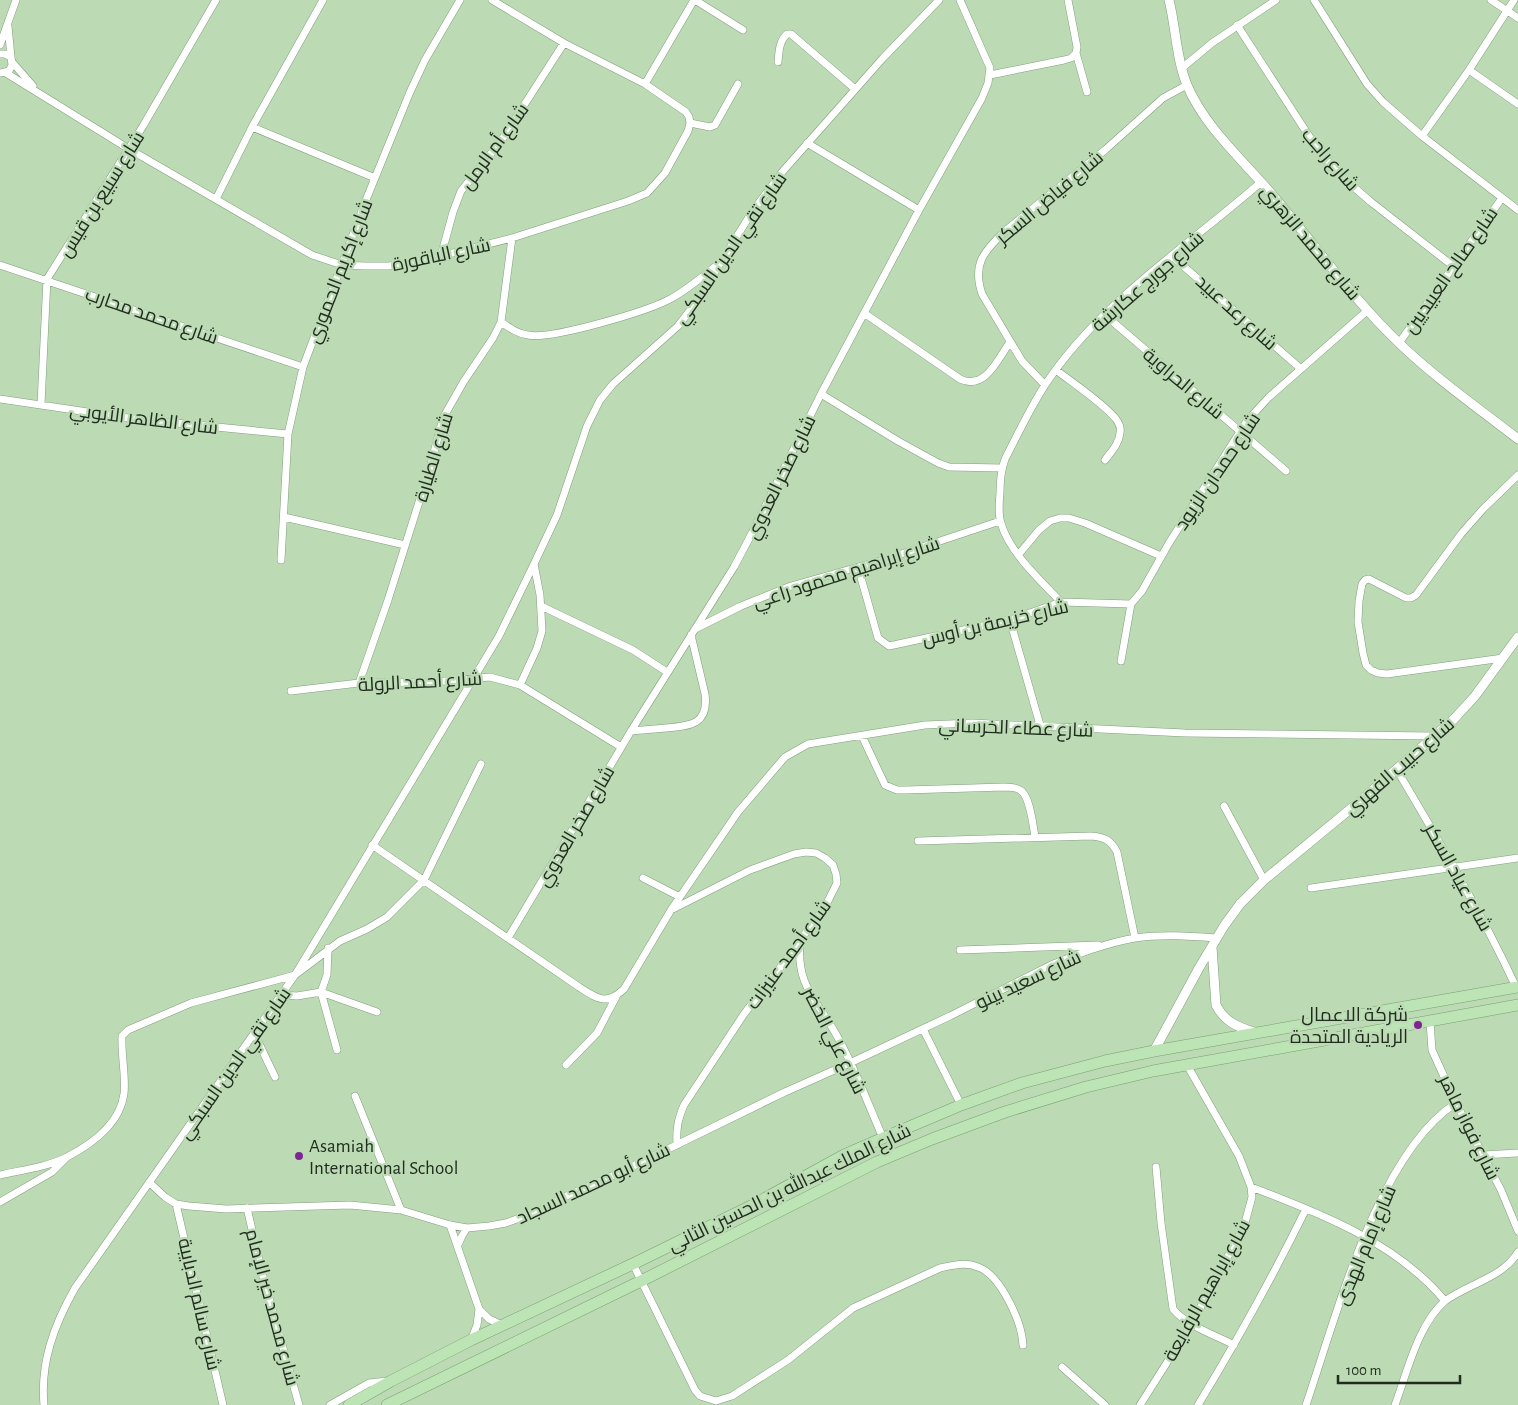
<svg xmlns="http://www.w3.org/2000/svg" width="1518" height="1405" font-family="'Alegreya Sans',Cairo,sans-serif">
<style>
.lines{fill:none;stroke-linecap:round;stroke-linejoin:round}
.minor-casing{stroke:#819f7b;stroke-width:8}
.tertiary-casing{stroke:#819f7b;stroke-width:10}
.trunk-casing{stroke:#7a9f73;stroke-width:12}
.minor{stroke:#fff;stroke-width:7}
.tertiary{stroke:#fff;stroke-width:9}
.trunk{stroke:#bce4b4;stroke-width:11}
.poi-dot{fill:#7f2592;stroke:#bcdbb5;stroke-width:2}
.labels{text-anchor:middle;stroke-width:4.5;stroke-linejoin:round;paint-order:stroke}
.street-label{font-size:19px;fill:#202d1e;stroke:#bcdbb5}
.poi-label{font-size:19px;fill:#202d1e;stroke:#bcdbb5;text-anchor:end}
</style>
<rect width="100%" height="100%" fill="#bcdbb5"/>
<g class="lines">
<g class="minor-casing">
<path id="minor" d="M695,0L743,30
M1068,0L1077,47L1076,53L1087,92
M1314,0L1367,84L1383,102L1422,136L1518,210
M1491,0L1518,18
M1237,25L1318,150L1341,176L1371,202L1453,266
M8,26L11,57
M0,45L16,0
M0,54H5L11,57L12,65L9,71L0,73
M12,62L33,86
M778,62C779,52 779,41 787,34H791L855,89
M1182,68L1212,43L1276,0
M1469,70L1518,104
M6,73L129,149L312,255L342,265L365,266H388L407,264L441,256L512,238L628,201L647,193L665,173L688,131L690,123L689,117L686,112L645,84L564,43L492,0
M990,75L1064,60L1071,58L1076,53
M645,84L694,0
M690,123L710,127L715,125L738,84
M252,127L375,178
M1422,136L1469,70L1514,0
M807,143L919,210
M216,199L252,127L323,0
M441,256L453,212L461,191L501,141L564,43
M1172,256L1301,369
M0,265L303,367
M864,313L960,379C985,391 998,359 1010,342
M1105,315L1286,471
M501,322C510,328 518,334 528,335C551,340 648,311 670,299C687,290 702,277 717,265
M1399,343L1502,198
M1056,370C1074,384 1102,402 1116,419C1119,423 1121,428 1120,433C1119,444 1111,452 1105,460
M1045,385L1022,361L982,294C972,264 984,251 1005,231L1105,150L1163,98L1187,85
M821,394L898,441L938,463L949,467L1002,468
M0,399L135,419L288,434
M41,404L47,279L143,126L216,0
M284,517L405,545
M1019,554L1039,530L1050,521L1060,518H1069L1085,523L1161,556
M281,560L288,434L303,367L366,200L410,92L425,60L460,0
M858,567L878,638L889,646L1010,620L1061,602L1131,604L1142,591L1169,543L1247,421L1269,397L1368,310
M1061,602C1041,581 1009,552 1001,523C998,514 999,503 1000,493C1000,481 1001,470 1005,459C1018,434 1030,408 1045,385C1099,303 1188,246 1261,182
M541,606L633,650L667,672
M1010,620L1040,725
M695,629L741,606L791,586L883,560L1000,521
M1503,658L1387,674L1378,673L1371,670L1366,665L1363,653L1358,622L1359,601L1362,584L1365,580L1369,579L1406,598H1411L1416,595L1461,534L1483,509L1518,475
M1121,661L1131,604
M359,683L388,600L431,464L443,418L464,381L493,338L501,322L512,238
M520,685L537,648L542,631L540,595L534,564L557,515L587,426L600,400L613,384L678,326L695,304L752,212L783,171L883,58L939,0
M291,691L359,683L434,682L490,677L520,685L621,747
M631,731C643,730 655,729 666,728C691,726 709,724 705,694L691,635
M862,736L885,785L897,790H906L1004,787C1009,787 1015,787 1020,790C1030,795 1033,826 1035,837
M1397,770C1439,841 1481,912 1516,987
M1224,806L1264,880
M918,841L1091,836C1104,837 1111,840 1117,852L1135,938
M372,845L579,987C598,999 606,1006 624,989L671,910L738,812L785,757L808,744L925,725L972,723L1185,733L1434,736
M643,878L680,897
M1311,888L1518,858
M671,910L750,870L794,854L806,852L816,853L825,858L833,865L836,874L837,883L827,903L786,960L744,1014L684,1105C678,1119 676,1129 677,1145
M508,938L631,731L734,567L752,533L821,394L919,210L982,98L988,83L990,68L960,0
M800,941C796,987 817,999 837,1036C855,1068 868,1104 883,1138
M328,948L327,975L321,992L337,1050
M960,950L1098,945
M282,995L297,996L321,992L377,1012
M1430,1022L1432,1050L1456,1103L1501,1190L1518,1231
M923,1029L961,1105
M254,1033L275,1077
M566,1065L597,1033L616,997
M355,1096L401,1210
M1483,1155L1517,1153
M1156,1167L1161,1223L1173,1309C1187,1326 1215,1335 1234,1345
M0,1175C22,1170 47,1167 67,1157C92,1144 120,1123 124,1094C126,1075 121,1055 122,1036L128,1030L191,1003L295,975L499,636L534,564
M150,1183L165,1197L176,1204L189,1206L226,1209L350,1205L401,1210L450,1225L467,1228L489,1226L506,1223L541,1210L564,1197L621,1172L785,1092L850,1063L950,1016L1051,965C1078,954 1106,943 1135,938C1162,934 1189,936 1217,938
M1251,1187C1320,1213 1397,1243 1445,1301
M0,1202L52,1172L67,1157
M176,1204L223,1405
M247,1208L262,1273L299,1405
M450,1225L479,1309L477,1325L472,1338
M458,1245L462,1236L467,1228
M633,1264L695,1390L700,1396L716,1401L732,1396L788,1360L853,1308L940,1268C953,1265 966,1262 978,1267C1001,1275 1022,1323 1023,1345
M479,1309L489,1319L502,1325
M1062,1367L1105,1405
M44,1405C40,1363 54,1325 75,1288L295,975L340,941L367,929L387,917L424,880L481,764
M330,1405L369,1383L388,1381
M1140,1405L1192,1323L1235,1243L1245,1223L1252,1197L1251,1187L1239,1156L1187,1065
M1198,1405C1237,1341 1273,1276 1306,1209
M1306,1405C1336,1318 1377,1154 1456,1103
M1395,1405C1407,1373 1418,1324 1445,1301C1467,1284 1503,1278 1518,1252"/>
</g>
<g class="tertiary-casing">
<path id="tertiary" d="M1169,0C1176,28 1176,58 1187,85C1205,128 1246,163 1275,198C1316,246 1352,298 1398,342C1434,377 1478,408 1518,439
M1212,947L1216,1005C1224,1021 1237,1027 1254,1032
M1154,1051L1199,968L1224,926L1240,904L1264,880L1360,801L1454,719L1475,696L1518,637"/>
</g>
<g class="trunk-casing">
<path id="trunk" d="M349,1405L391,1381L471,1340L639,1261L751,1206L844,1155L883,1138L961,1105L1022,1083L1105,1061L1154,1051L1518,987
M387,1405L641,1281L877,1162L932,1139L1005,1112L1086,1087L1153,1071L1518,1005"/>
</g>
<use href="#minor" class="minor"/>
<use href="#tertiary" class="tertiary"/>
<use href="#trunk" class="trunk"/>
</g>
<g class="poi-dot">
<circle cx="1418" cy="1025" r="5"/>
<circle cx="299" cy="1156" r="5"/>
</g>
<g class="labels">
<g class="street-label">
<text transform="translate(494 146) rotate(-54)" y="7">شارع أم الرمل</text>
<text transform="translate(1331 159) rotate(49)" y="7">شارع راجب</text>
<text transform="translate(101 194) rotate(-58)" y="7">شارع سبيع بن قيس</text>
<text transform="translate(1049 197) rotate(-40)" y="7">شارع فياض السكر</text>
<text transform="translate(1311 242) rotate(50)" y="7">شارع محمد الزهري</text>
<text transform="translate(730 248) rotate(-55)" y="7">شارع تقي الدين السبكي</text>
<text transform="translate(441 254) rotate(-12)" y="7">شارع الباقورة</text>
<text transform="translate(1450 270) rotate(-55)" y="7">شارع صالح العبيديين</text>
<text transform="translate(339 271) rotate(-69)" y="7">شارع إكريم الحموري</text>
<text transform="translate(1147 281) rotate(-41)" y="7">شارع جورج عكارشة</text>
<text transform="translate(1237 312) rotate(42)" y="7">شارع رعد عبيد</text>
<text transform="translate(152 315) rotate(19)" y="7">شارع محمد محارب</text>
<text transform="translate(1184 383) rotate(40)" y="7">شارع الحراوية</text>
<text transform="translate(144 418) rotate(7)" y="7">شارع الظاهر الأيوبي</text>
<text transform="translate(433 457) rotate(-73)" y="7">شارع الطيارة</text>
<text transform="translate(1217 471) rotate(-56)" y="7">شارع حمدان الزيود</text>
<text transform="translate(780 477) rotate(-64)" y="7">شارع صخر العدوي</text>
<text transform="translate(846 572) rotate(-18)" y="7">شارع إبراهيم محمود راعي</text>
<text transform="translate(995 622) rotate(-13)" y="7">شارع خزيمة بن أوس</text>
<text transform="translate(420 681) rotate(-3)" y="7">شارع أحمد الرولة</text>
<text transform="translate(1016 727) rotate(2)" y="7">شارع عطاء الخرساني</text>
<text transform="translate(1399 766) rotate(-41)" y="7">شارع حبيب الفهري</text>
<text transform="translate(575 826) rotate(-60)" y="7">شارع صخر العدوي</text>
<text transform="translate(1459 877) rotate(61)" y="7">شارع عياد السكر</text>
<text transform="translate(788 954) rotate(-54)" y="7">شارع أحمد عنيزات</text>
<text transform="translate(1028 979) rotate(-25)" y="7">شارع سعيد بينو</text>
<text transform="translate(835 1040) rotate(63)" y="7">شارع علي الخضر</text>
<text transform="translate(234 1063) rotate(-55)" y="7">شارع تقي الدين السبكي</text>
<text transform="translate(1470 1127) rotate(64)" y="7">شارع فواز ماهر</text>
<text transform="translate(593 1183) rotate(-25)" y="7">شارع أبو محمد السجاد</text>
<text transform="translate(789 1187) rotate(-26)" y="7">شارع الملك عبدالله بن الحسين الثاني</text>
<text transform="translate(1365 1245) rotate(-67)" y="7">شارع إمام الهدى</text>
<text transform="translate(1206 1290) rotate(-61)" y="7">شارع إبراهيم الرفايعة</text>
<text transform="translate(200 1304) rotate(77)" y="7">شارع سالم الدبايبة</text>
<text transform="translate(273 1307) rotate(75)" y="7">شارع محمد خير الإمام</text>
</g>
<g class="poi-label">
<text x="1408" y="1021">شركة الاعمال<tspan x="1408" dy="22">الريادية المتحدة</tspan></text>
<text x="309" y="1152" text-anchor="start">Asamiah<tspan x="309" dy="22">International School</tspan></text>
</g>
</g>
<path d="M1338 1375v8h122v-8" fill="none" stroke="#202d1e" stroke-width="2.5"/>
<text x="1346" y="1375" font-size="15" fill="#202d1e" stroke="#bcdbb5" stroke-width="4" paint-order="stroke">100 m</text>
</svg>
